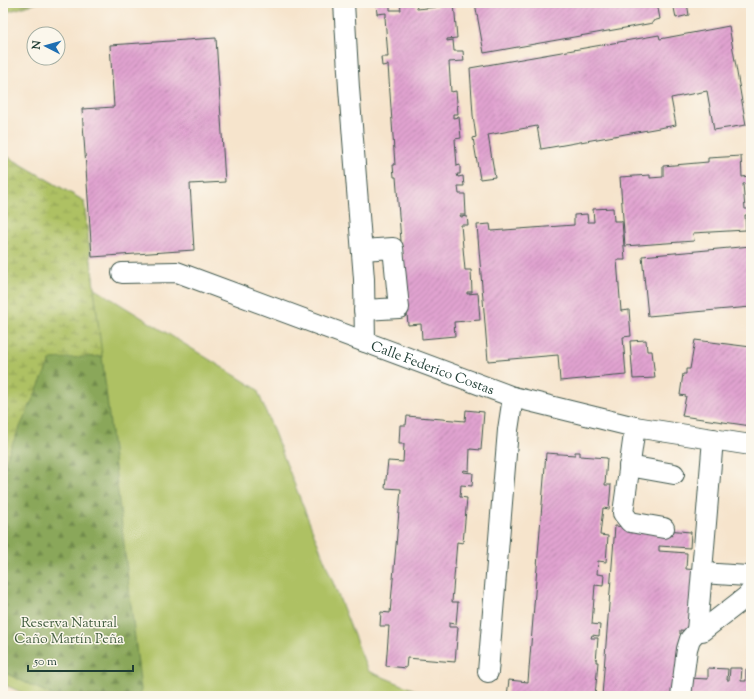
<svg xmlns="http://www.w3.org/2000/svg" width="754" height="699" font-family="'Sorts Mill Goudy',serif">
<style>
.green{fill:#aec164;stroke:#667f4c}
.forest{fill:url(#forest-firs);stroke:#547247}
.wetland{fill:url(#wetland-marsh);stroke:#667f4c}
.building{fill:url(#building-hatch)}
.lines{fill:none;stroke-linecap:round;stroke-linejoin:round}
.minor-casing{stroke:#3f564b;stroke-width:22}
.minor{stroke:#fff;stroke-width:20}
.labels{text-anchor:middle;stroke-width:3;stroke-linejoin:round;paint-order:stroke}
.street-label{font-size:14px;fill:#1f3d34;stroke:#fbf7ec}
.park-label{font-size:14px;fill:#435e40;stroke:#fbf7ec}
</style>
<defs>
<pattern id="forest-firs" width="22" height="20" patternUnits="userSpaceOnUse"><rect width="22" height="20" fill="#8aa75a"/><path d="M5 1l3.5 6h-7zM16 11l3.5 6h-7z" fill="#70894b"/></pattern>
<pattern id="wetland-marsh" width="20" height="14" patternUnits="userSpaceOnUse"><rect width="20" height="14" fill="#aec164"/><path d="M1 5h8M5 5V1M11 12h8M15 12V8" fill="none" stroke="#8d9e53"/></pattern>
<pattern id="building-hatch" width="6" height="6" patternUnits="userSpaceOnUse"><rect width="6" height="6" fill="#e1a3d0"/><path d="M-1 1l2-2M0 6l6-6M5 7l2-2" fill="none" stroke="#b686aa"/></pattern>
</defs>
<rect width="100%" height="100%" fill="#fbf7ec"/>
<filter id="ink" filterUnits="userSpaceOnUse"><feTurbulence type="fractalNoise" baseFrequency=".025" numOctaves="2"/><feDisplacementMap in="SourceGraphic" scale="8" xChannelSelector="R" yChannelSelector="G"/><feConvolveMatrix kernelMatrix="1 2 1 2 8 2 1 2 1" color-interpolation-filters="sRGB"/></filter>
<filter id="wash" filterUnits="userSpaceOnUse"><feTurbulence type="fractalNoise" baseFrequency=".012" numOctaves="4" result="noise"/><feDisplacementMap in="SourceGraphic" scale="16" xChannelSelector="R" yChannelSelector="G"/><feGaussianBlur stdDeviation="0.9" result="paint"/><feColorMatrix in="noise" values="0 0 0 0 0 0 0 0 0 0 0 0 0 0 0 0 0 1.4 0 .05"/><feComposite in="paint" operator="in"/></filter>
<g filter="url(#wash)">
<rect width="100%" height="100%" fill="#f6e4cc"/>
<path class="green" d="M3,154L84,201L94,288L257,389L368,671L430,696H30L3,684Z"/>
<path class="forest" d="M102,356L141,690L139,696H54L3,672V468L10,449L51,358Z"/>
<path class="wetland" d="M3,3H37L3,13Z
M3,154L84,201L102,356L51,359L10,449L3,468Z"/>
<g id="blocks">
<path class="building" d="M376,3H390V10H401L400,3H416L417,9L437,7V3H454L457,38L447,39V41L453,40L454,51H463L464,61L449,62L451,92L456,91L458,114H453V118L459,117L461,138L455,139L457,166L460,165V174H457L458,177L463,176L464,186H458L459,194H465L466,215H460L461,217L467,216L468,225H461L465,270H471L472,292H467V294L478,293L480,320L454,322L455,336L422,339L421,324L408,325L402,254L399,242L401,241L396,177H394L393,165H395L388,65L382,66L381,57H388L385,17H386V13L377,14Z
M475,3H657L660,19L653,21V23L484,53Z
M673,3H687L689,15L676,18Z
M729,26L746,125L714,130L707,91L671,98L676,125L541,149L537,126L488,135L495,177L480,179L473,138L476,137L473,115L470,68L659,35L660,39Z
M216,38L225,182L190,184L194,250L92,257L82,109L114,107L110,45Z
M741,156L742,177L749,176L750,183L743,184L745,209H751V215H745L746,230L693,233L694,241L625,246L620,177L650,175V178L663,177V166L708,162V158Z
M613,208L614,221H622L625,260H617L621,311L629,310L631,336L623,337L626,375L560,381L558,355L488,361L477,225L490,224L491,231L574,225V215L587,214L588,222H594L593,209Z
M751,246V307L648,316L642,256Z
M646,340L647,351H652L655,378L633,379L630,341Z
M695,340L751,347V426L682,416L686,396L680,395L683,374H686V369H690Z
M466,410L484,412L481,450L470,449L469,471L464,470L463,472L473,473L472,486L461,485L460,497L467,498L463,543L457,542L452,602H458L456,624L449,623V627H458L455,662L407,658L406,668L386,666L389,626H380L381,612L390,613L401,489L385,488L388,461L403,462L404,444H399L400,425H406L407,416L465,421Z
M575,452H580V456L607,458L605,485H611L609,509L603,508L600,535L608,536L606,562L598,561L597,574L604,575L603,586L595,585L592,624L600,625L599,636L592,635L591,638H598L596,662H598L595,696H507L509,680L528,682L546,453L575,455Z
M615,526L691,532L690,548L659,546V551L687,553L686,569L697,570L692,631L680,630V634H684L675,696H602Z
M708,668L728,669L727,680H729L730,668H742L741,681H746V669H751V696H687L688,678L708,679Z"/>
</g>
</g>
<g filter="url(#ink)">
<use href="#blocks" fill-opacity="0" stroke="#3f564b" stroke-width="1"/>
<g class="lines">
<g class="minor-casing">
<g id="minor">
<path d="M344,3L349,88L364,279L365,342"/>
<path d="M362,250L393,248L399,308L364,310"/>
<path id="s1" d="M122,273L177,272L513,397L635,427L751,445"/>
<path d="M635,427L623,513L630,522L664,528"/>
<path d="M629,466L674,474"/>
<path d="M702,573L747,576L751,579"/>
<path d="M697,631L713,439"/>
<path d="M488,672L508,430L513,397"/>
<path d="M681,696L687,649L690,639L697,631H702L746,597L751,591"/>
</g>
</g>
<use href="#minor" class="minor"/>
</g>
</g>
<g class="labels">
<g class="street-label">
<text dy="5" stroke="none"><textPath href="#s1" startOffset="328">Calle Federico Costas</textPath></text>
</g>
<g class="park-label">
<text x="69" y="627">Reserva Natural<tspan x="69" dy="16">Caño Martín Peña</tspan></text>
</g>
</g>
<rect width="754" height="699" fill="none" stroke="#fbf7ec" stroke-width="16"/>
<g transform="translate(46 46) rotate(276)"><circle r="19" fill="#fbf7ec" stroke="#a3ada2"/>
<path d="M0-3L7 15L0 10L-7 15Z" fill="#1f6fb2"/>
<text y="-6" font-size="11" font-weight="bold" text-anchor="middle" fill="#1f3d34">N</text>
</g>
<path d="M28 665v6h105v-6" fill="none" stroke="#1f3d34" stroke-width="2"/>
<text x="34" y="665" font-size="12" fill="#1f3d34" stroke="#fbf7ec" stroke-width="3" paint-order="stroke">50 m</text>
</svg>
